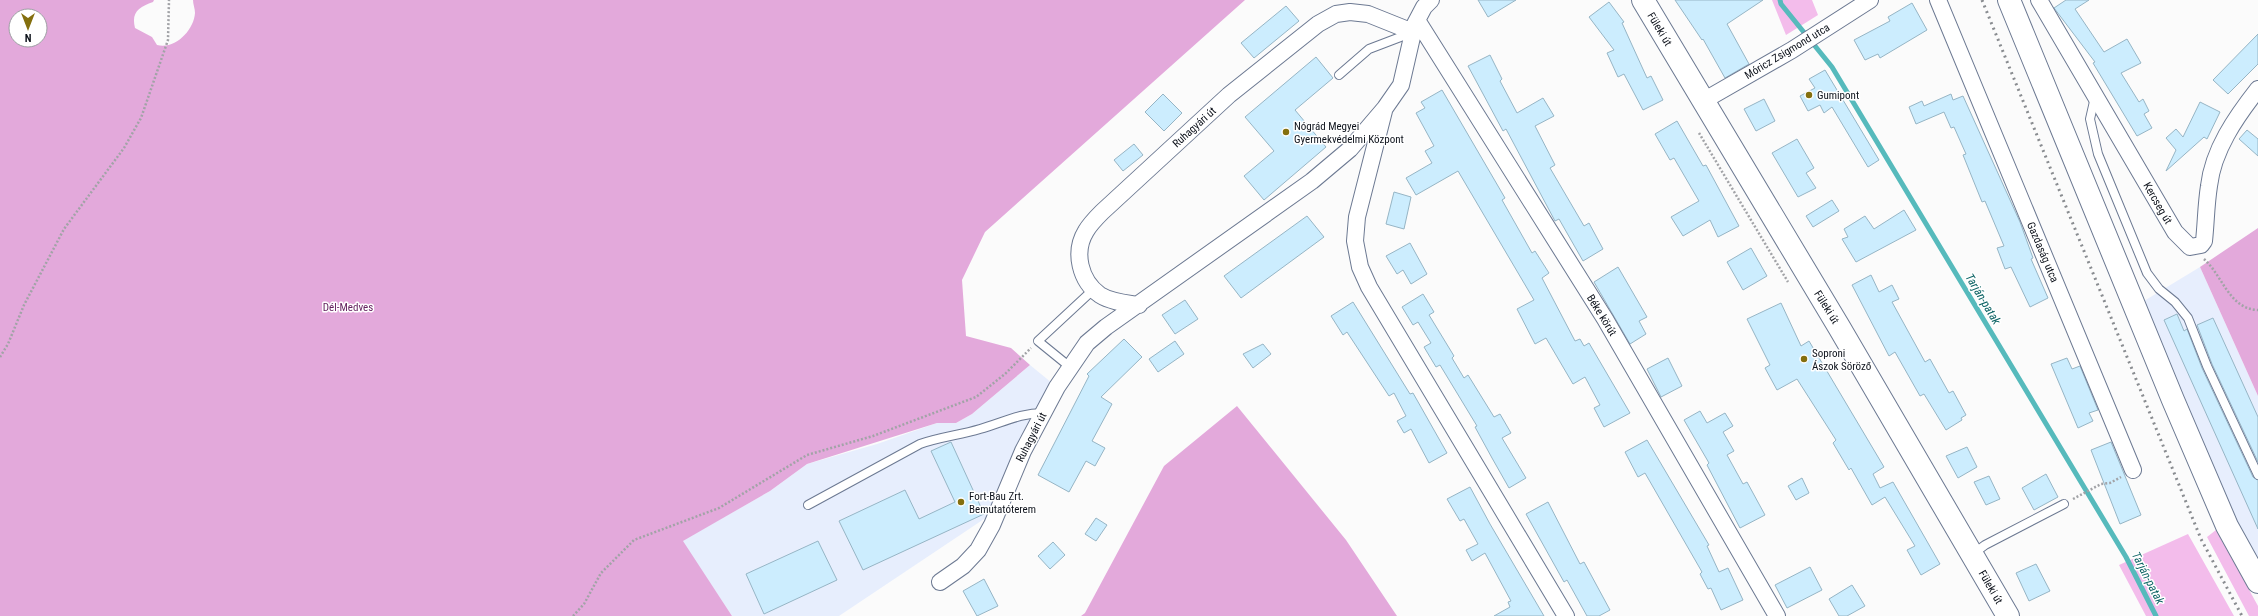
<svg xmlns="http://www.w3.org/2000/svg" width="2258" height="616" font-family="'Roboto Condensed',sans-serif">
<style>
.built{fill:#e7eefd}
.green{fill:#f3bceb}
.forest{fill:#e3a9db;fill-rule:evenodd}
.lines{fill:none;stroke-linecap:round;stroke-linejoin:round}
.stream{stroke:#56babc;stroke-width:5}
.building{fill:#ccedfe;stroke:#96b5c5}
.service-casing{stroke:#6c7992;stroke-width:10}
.minor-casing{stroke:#6c7992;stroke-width:18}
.primary-casing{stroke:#6c7992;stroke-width:24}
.path{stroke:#a2a3a7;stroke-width:2.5;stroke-dasharray:2 2;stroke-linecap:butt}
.service{stroke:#fff;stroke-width:8}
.minor{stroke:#fff;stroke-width:16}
.primary{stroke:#fff;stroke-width:22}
.rail{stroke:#898c90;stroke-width:3;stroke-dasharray:2 4;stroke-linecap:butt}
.poi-dot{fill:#846f0e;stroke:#fff;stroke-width:1.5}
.labels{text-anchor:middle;stroke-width:3;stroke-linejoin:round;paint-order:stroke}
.street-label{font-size:11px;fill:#0d121b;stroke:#fff}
.poi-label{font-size:11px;fill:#0d121b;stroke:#fff;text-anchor:start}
.park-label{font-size:11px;fill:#64225f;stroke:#fff}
.water-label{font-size:12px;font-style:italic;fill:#0e6465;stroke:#fff}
</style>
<rect width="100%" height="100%" fill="#fbfbfb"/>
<path class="built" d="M2200,267L2258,396V562L2237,523L2144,301Z
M1030,365L1052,383L990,515L839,616H732L682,541L770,491L807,464L877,444L937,423H956L972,414Z"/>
<path class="green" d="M1772,0H1812L1818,15L1786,35Z
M2216,530L2258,606V616H2249L2207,537Z
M2188,534L2234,616H2146L2119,565Z"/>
<path class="forest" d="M0,0H154L153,2C139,7 131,12 135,28L152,37L157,45C175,50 194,30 195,13C195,9 193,4 193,0H1245L985,232L962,280L966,336L1011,348L1030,365L972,414L956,423H937L807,464L770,491L683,541L732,616H0ZM16,16H40V40H16Z
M2258,228V396L2200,267Z
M1237,406L1346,540L1397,616H1081L1085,613L1164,466Z"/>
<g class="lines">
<path class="stream" d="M1780,0L1781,4L1832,67L2126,557L2156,616"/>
</g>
<path class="building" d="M1478,0H1516L1488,17Z
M1675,0H1763L1727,24L1749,64L1725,78L1703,39L1702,40Z
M2066,0H2089L2075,9L2104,52L2127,39L2141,63L2121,73L2139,102L2143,99L2149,111L2144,114L2152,128L2137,136L2093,63L2095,62L2054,8Z
M1609,2L1624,22L1622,23L1647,78L1651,76L1663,100L1643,110L1624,74L1618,77L1607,53L1614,50L1589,17Z
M1912,3L1927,30L1880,58L1878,54L1865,60L1854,40L1890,21L1888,17Z
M1286,6L1299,21L1254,58L1241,43Z
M2258,34V64L2228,94L2213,80Z
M1490,55L1502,79L1500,81L1517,113L1543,98L1554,116L1535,126L1555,165L1550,168L1584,226L1589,223L1603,249L1583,261L1559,219L1555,221L1506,129L1503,131L1468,66Z
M1316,57L1333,78L1295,110L1326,147L1264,200L1244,176L1274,151L1245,117Z
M1825,70L1879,160L1868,167L1832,107L1824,113L1820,105L1808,111L1800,96L1815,88L1809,79Z
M1442,90L1505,198L1502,200L1532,253L1535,251L1549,273L1542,278L1575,341L1580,339L1584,346L1589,343L1630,413L1604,427L1594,408L1600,405L1585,377L1573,384L1546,338L1535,344L1517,309L1534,300L1458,171L1416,195L1406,178L1432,163L1425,151L1434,146L1416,113L1425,108L1421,102Z
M1163,94L1182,113L1164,131L1145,112Z
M1951,94L1953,100L1963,96L2020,222L2033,258L2031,259L2048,298L2030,307L2011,267L2005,269L1997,248L2004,246L1985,201L1982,202L1963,155L1966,154L1954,127L1951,128L1944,112L1916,124L1909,107L1922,101L1924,106Z
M1764,99L1775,121L1756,131L1744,109Z
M2200,102L2220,112L2207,139L2204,137L2166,171L2176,150L2166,138L2176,129L2183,137Z
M1677,121L1703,166L1706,165L1739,226L1718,237L1710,220L1683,236L1671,217L1699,201L1674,158L1670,160L1655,134Z
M2247,130L2258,139V156L2239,139Z
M1797,139L1814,168L1806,173L1816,188L1798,197L1772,153Z
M1134,144L1143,155L1123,171L1114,160Z
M1394,192L1411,197L1404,229L1386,224Z
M1832,200L1839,211L1813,227L1806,216Z
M1904,210L1916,230L1856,262L1842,239L1848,237L1844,229L1865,216L1874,229Z
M1307,216L1324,237L1241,298L1224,276Z
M1410,243L1427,274L1411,284L1403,270L1397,274L1386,256Z
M1751,248L1767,276L1743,290L1727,262Z
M1618,267L1647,317L1639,321L1646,334L1630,344L1594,282Z
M1871,275L1879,292L1892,285L1899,299L1892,302L1925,362L1930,359L1949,393L1953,391L1966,415L1961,418L1962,420L1946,430L1924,394L1920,396L1895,352L1889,356L1852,285Z
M1423,294L1434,312L1429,315L1454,356L1452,358L1464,378L1468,375L1494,417L1500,414L1511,433L1502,438L1526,478L1509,488L1492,458L1475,427L1477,426L1440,365L1436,367L1424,347L1431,343L1418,322L1413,325L1402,307Z
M1185,300L1198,319L1175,334L1162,315Z
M1353,302L1410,394L1413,393L1447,453L1429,463L1411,429L1404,433L1397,421L1406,416L1394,393L1389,396L1347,332L1343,335L1331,316Z
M1781,303L1801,346L1809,341L1884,467L1873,474L1880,488L1893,482L1940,564L1921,575L1907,550L1915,546L1885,497L1872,505L1851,468L1849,470L1833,443L1836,440L1797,379L1777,390L1765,368L1770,365L1747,319Z
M2177,314L2184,331L2187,329L2202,368L2253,477L2258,480V529L2164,320Z
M2213,318L2258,417V462L2212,364L2197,325Z
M1124,339L1142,357L1101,397L1112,404L1092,441L1105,448L1095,466L1086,461L1069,492L1038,475L1089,376L1087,374Z
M1175,341L1184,354L1158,372L1149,359Z
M1263,344L1271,354L1253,368L1243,354Z
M1668,358L1682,386L1661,397L1647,369Z
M2067,358L2072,369L2080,366L2098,410L2089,413L2093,421L2078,428L2051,364Z
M1700,411L1707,423L1725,413L1733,426L1723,432L1734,451L1727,455L1743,484L1747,482L1765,515L1740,528L1707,465L1709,463L1684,420Z
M1647,440L1709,545L1707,546L1719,572L1728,568L1743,600L1721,610L1711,588L1708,589L1700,574L1702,572L1645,473L1638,477L1625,452Z
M951,442L984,514L863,570L839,521L905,490L919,519L955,502L931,451Z
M2111,442L2141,515L2120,524L2091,450Z
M1967,447L1977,467L1958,478L1946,456Z
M2046,474L2058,497L2034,510L2022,488Z
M1989,476L2000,499L1986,505L1974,482Z
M1802,478L1809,493L1796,500L1788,486Z
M1470,487L1490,524L1544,616H1494L1510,607L1508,602L1511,601L1485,553L1472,561L1466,550L1478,544L1464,519L1460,521L1447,499Z
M1548,502L1580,564L1584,562L1610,610L1599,616H1587L1567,580L1564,582L1526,514Z
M1096,518L1107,525L1096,541L1085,534Z
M818,541L837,580L764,614L746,574Z
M1053,542L1065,555L1050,569L1038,556Z
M2036,564L2050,591L2029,601L2016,573Z
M1810,567L1822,590L1787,608L1775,585Z
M984,579L998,606L977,616L963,591Z
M1852,585L1865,606L1847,616H1839L1829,599Z"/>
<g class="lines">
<g class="service-casing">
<path id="service" d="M1339,75L1369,49L1411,33
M2095,97L2090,119L2098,154L2147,273L2159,289L2175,302L2188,318L2207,366L2258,475
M1070,367L1038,341L1094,289
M808,505L920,444C940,437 960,435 980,429C1002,423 1020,413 1043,413
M1973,554L1985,545L2064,504"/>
</g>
<g class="minor-casing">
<path id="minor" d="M1938,0L2133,470
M2039,0L2175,232L2190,247L2201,245L2204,241C2206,223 2206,205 2209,186C2213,150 2236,117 2258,89
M1417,20L1605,319L1777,616
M1703,101L1792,50L1870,0
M1384,111L1357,217L1355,241L1360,267L1369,287L1566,616
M1139,305C1126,303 1111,302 1100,295C1080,281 1073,252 1086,231C1090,224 1096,218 1102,212L1229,95L1318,24L1336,14L1350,12L1368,14L1413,32
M940,582L963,566L978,550L992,525L1023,451L1057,387L1087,343L1106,327L1312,181L1350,149L1385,108L1401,85L1415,24L1424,7L1431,0"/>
</g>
<g class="primary-casing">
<path id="primary" d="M1643,0L1839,327L2008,616
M2009,0L2173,400L2227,526L2258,582"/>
</g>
<path class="path" d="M1699,133L1788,282
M2204,259C2223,276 2229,309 2258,310
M0,357L8,344L24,305L64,229L124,148L141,118L168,40L169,0
M2073,499L2101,484L2110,483L2121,477
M573,616L584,604L601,573L634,540L719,508L807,455L873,436L976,397L1005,374L1031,348"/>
<use href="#service" class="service"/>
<use href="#minor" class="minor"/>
<use href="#primary" class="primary"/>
<path class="rail" d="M1982,0L2201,539L2242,616"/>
</g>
<g class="poi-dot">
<circle cx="1809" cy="95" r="4"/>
<circle cx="1286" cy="132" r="4"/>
<circle cx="1804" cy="359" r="4"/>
<circle cx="961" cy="502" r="4"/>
</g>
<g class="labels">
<g class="street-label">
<text transform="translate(1660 29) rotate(59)" y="4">Füleki út</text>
<text transform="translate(1787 51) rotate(-31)" y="4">Móricz Zsigmond utca</text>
<text transform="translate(1194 127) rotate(-42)" y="4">Ruhagyári út</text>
<text transform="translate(2158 203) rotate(60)" y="4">Kercseg út</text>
<text transform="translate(2043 252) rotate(67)" y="4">Gazdaság utca</text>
<text transform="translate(1827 307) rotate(58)" y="4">Füleki út</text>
<text transform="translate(1602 315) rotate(58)" y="4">Béke körút</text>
<text transform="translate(1031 437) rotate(-63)" y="4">Ruhagyári út</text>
<text transform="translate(1991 587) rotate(60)" y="4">Füleki út</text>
</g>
<g class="poi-label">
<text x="1817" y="99">Gumipont</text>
<text x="1294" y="130">Nógrád Megyei<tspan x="1294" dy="13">Gyermekvédelmi Központ</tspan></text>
<text x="1812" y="357">Soproni<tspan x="1812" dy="13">Ászok Söröző</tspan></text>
<text x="969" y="500">Fort-Bau Zrt.<tspan x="969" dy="13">Bemutatóterem</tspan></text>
</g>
<g class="park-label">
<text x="348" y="311">Dél-Medves</text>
</g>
<g class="water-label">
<text transform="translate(1983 299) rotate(59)" y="4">Tarján-patak</text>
<text transform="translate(2148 578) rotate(63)" y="4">Tarján-patak</text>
</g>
</g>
<g transform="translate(28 28) rotate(180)"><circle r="19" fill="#ffffff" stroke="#9ea0a4"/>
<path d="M0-3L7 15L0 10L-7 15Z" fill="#846f0e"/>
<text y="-6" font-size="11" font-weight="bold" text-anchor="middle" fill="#0d121b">N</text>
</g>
</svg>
